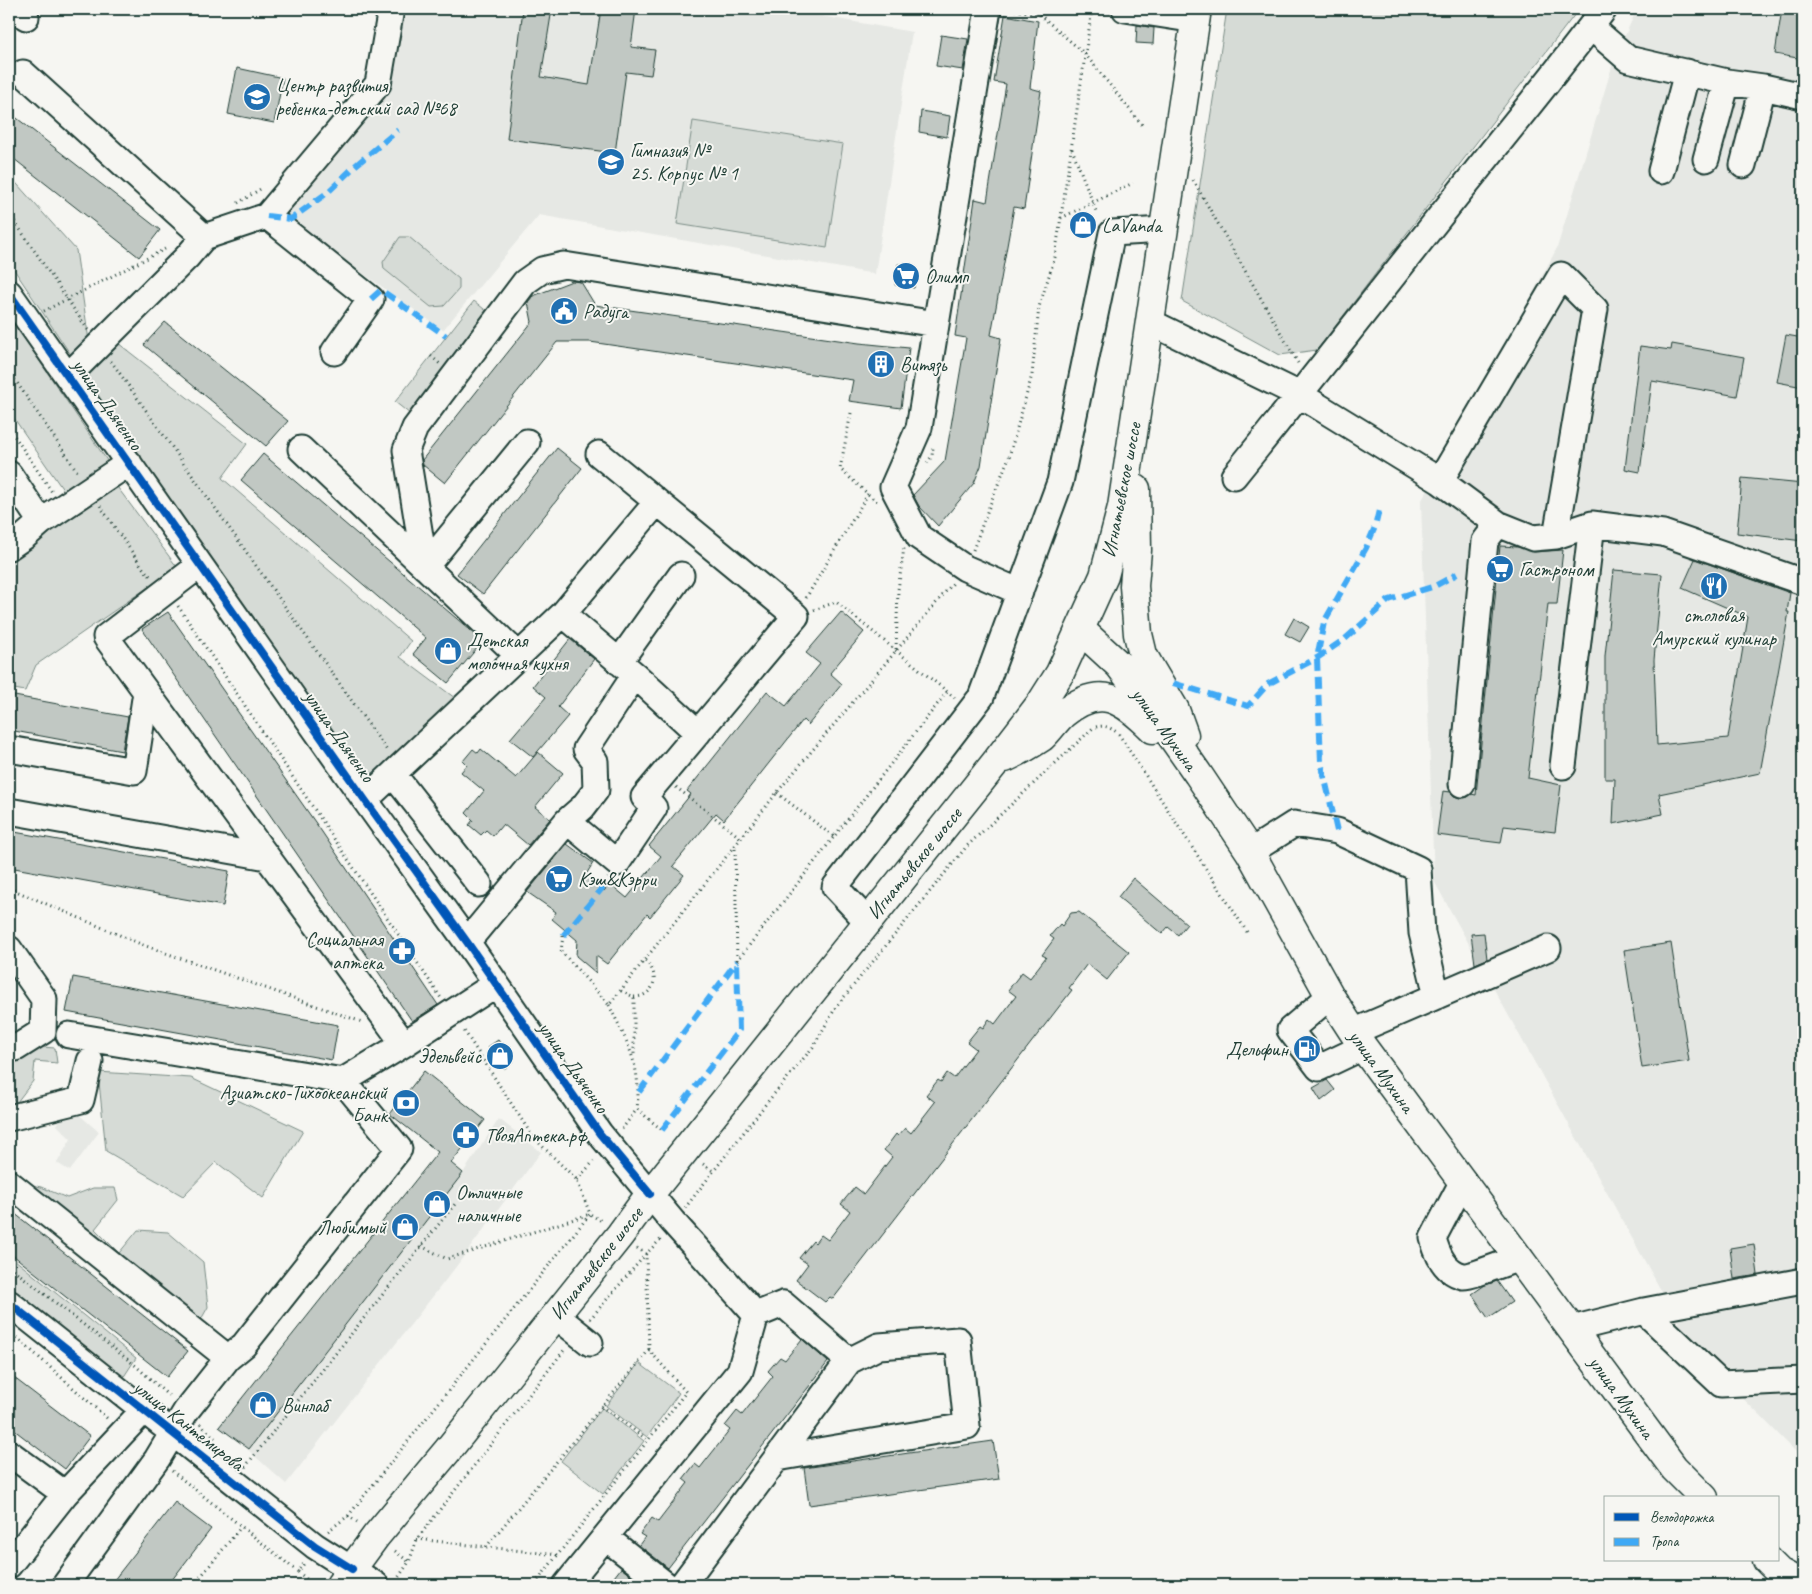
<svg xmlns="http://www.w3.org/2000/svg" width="1812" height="1594" font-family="Caveat,sans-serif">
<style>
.built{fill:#e6e8e4}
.green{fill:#d6dbd6;stroke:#7a8c85}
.building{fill:#c1c8c3;stroke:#1f3d34}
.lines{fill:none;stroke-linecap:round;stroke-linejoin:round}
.minor-casing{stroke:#1f3d34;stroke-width:29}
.major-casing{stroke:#1f3d34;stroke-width:31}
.path{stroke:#1f3d34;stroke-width:3;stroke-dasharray:1 4;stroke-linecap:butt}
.minor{stroke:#f6f6f2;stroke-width:25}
.major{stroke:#f6f6f2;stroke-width:28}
.quiet{stroke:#3fa9f5;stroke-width:6;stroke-dasharray:12 6;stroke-linecap:butt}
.cycleway-casing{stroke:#f6f6f2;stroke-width:11}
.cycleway{stroke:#0057b8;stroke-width:8}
.labels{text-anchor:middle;stroke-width:4;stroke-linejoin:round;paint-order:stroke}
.poi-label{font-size:20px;fill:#1f3d34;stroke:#f6f6f2;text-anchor:start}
.street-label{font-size:20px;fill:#1f3d34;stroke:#f6f6f2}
</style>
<rect width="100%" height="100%" fill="#f6f6f2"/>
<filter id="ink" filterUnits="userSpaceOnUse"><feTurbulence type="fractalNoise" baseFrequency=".02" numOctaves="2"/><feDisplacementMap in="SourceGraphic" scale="10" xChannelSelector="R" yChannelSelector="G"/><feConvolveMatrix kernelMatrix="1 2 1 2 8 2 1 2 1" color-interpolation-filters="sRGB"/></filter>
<g filter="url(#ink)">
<path class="built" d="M394,9H781L912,32L875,274L539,215L443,330L354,267L284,214L376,110Z
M1637,9H1803V1459L1693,1348L1434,881L1421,502L1557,248L1614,60Z
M68,1105L99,1132L70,1171L57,1163L71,1139L57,1125Z
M499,1119L541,1152L455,1268L286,1484L248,1450L463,1173Z"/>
<path class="green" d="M1227,9H1579L1317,350L1280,355L1182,301Z
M693,121L843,144L827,248L677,224Z
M9,175L76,250L89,341L71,355L9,262Z
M400,237H409L459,279V289L444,306L431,307L384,269L383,262Z
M474,301L494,317L415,418L395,402Z
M9,316L112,468L68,497L9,411Z
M109,336L247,444L222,478L411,641L400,657L459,701L365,800L68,376Z
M115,484L177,567L36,665L25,691L9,688V561Z
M28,1046L55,1048L57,1063L35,1061L33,1081L17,1102L9,1097V1058Z
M98,1072L191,1078L303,1131L263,1198L216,1162L183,1196L106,1151Z
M17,1182L41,1187L67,1198L93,1188H115L118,1200L95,1229L119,1253L138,1230L168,1232L203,1262L208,1307L189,1341Z
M9,1255L136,1358L123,1378L9,1289Z
M639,1363L679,1393L647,1437L606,1406Z
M602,1408L644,1441L603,1494L561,1461Z"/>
<path class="building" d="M523,9H552L541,77L589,85L601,9H636L631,47L655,50L651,75L626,72L615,153L507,139Z
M1782,9H1803V59L1775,54Z
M1005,15L1038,21L1030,88L1041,91L1024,209L1014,207L991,335L1001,338L981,466L974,483L938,526L919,506L913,495L945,461L966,338L955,336L975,199L987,202L1006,84L994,82Z
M1137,25L1154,28L1153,44L1136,43Z
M941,35L968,39L963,70L936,66Z
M237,68L283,78L274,123L228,114Z
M921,111L950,116L947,137L919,132Z
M9,112L160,230L139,257L9,155Z
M1077,217L1090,218L1088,234L1075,231Z
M898,264L916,267L914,288L895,285Z
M572,281L581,282L595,305L859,343L909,348L901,408L849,401L853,380L590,342H557L445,483L423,465L422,460L532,322L528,302L533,296Z
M165,322L288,421L266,446L144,345Z
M1786,335L1803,338V387L1777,382Z
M1672,344L1744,357L1737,396L1652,381L1640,472L1625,469L1640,346L1671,350Z
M557,448L582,468L483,594L457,574Z
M263,454L483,641L448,683L413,654L426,638L241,480Z
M1742,478L1803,484V541L1737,533Z
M1500,546L1518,547L1534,552L1563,550L1557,604H1548L1528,778L1561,785L1555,832L1504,826L1501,843L1437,835L1443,791L1451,792L1454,796L1460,798L1468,797L1471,794L1476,795Z
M1695,559L1790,593L1787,612H1789L1760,773L1659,794L1663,814L1613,824L1615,779H1605V656L1614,570L1662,574L1654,660L1657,745L1728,738L1748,617L1682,588Z
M168,612L322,832L438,1005L412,1021L142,629Z
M841,612L864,632L830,673L842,684L808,725L803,720L724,820L716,813L673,866L684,875L650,917L647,914L607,964L596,956V973L576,956L577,940L552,919L556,912L527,892L567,844L593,863L587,873L604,891L610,884L627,898L661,856L649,846L691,794L687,791L767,691L786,706L820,664L806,653Z
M1294,618L1309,627L1300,642L1285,634Z
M570,639L594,659L558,707L568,716L533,757L510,739L546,697L533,686Z
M9,695L128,717L122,751L9,730Z
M473,749L478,753L481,749L516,778L538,752L563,773L535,807L550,819L528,845L503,824L493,836L486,830L481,835L469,825L473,820L466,813L484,791L461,772L467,765L463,761Z
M9,831L229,871L223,906L9,867Z
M1133,878L1187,924L1178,935L1168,927L1162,934L1118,897Z
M1079,912L1129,952L1107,980L1087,964L1069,988L1072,990L833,1299L830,1297L825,1302L796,1280L808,1264L799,1258L813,1241L815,1243L821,1235L828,1240L850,1211L841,1204L855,1187L864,1194L892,1157L884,1150L896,1134L898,1136L905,1128L911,1133L935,1102L926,1095L938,1080L941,1082L947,1073L954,1078L976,1049L967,1042L980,1026L983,1028L989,1019L995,1024L1016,996L1008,990L1022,972L1030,978L1046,957L1042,955L1054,939L1050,936L1060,924L1062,926L1071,913Z
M1484,933L1487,959L1475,964L1471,934Z
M1671,943L1689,1061L1642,1068L1624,950Z
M73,977L338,1025L332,1060L66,1012Z
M498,1040L514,1061L504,1069L488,1047Z
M424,1071L485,1120L451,1163L463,1173L249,1449L219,1427L438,1152L390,1114Z
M1327,1080L1335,1090L1321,1101L1313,1088Z
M9,1209L188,1351L167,1377L9,1252Z
M1754,1244L1758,1275L1734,1279L1730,1248Z
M1497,1281L1512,1302L1488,1318L1472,1294L1485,1285Z
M802,1339L828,1362L668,1568L639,1545L645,1537L640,1534L652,1518L658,1522L688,1483L683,1479L695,1464L700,1468L730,1430L725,1426L737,1411L742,1415L773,1376L768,1371L780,1357L785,1360Z
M9,1374L90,1436L65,1469L9,1426Z
M993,1441L999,1479L809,1505L804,1468Z
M175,1502L211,1529L168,1585H110Z
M621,1568L643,1585H608Z"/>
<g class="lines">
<g class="minor-casing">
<path id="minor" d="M15,9L26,17
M988,9L919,428L893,487L919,537L965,568L1020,592
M1125,9L1196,20
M1591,27L1628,59L1727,82L1763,87L1803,96
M23,73L204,237
M1706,159L1727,82
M1743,165L1763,87
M1661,171L1687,72
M267,216L371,299L334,352
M9,293L365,800L467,942L600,1134L673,1222L756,1315L740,1371L566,1585
M1150,322L1300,395L1440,481L1498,524L1533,538L1556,536L1592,524L1663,533L1803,582
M68,376L187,257L204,237L267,216L378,84L391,9
M301,449L518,655
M9,474L41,522
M1234,476C1314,378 1391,277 1470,179C1515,122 1561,67 1604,9
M1440,481L1561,275L1595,309L1556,536
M9,547L25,536L41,522L129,463
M200,565L106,637L404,1044
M425,567L406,450L415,428L525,282L542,270L564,265L936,324
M425,567L527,442
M563,614L657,502
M619,662L681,575
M9,749L134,771L146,692
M1563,766L1592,524
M393,774L479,884
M1462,784L1485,541L1498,524
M365,800L563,614L635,675L698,733
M9,811L267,857
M567,821L617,863L654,808L644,797L796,616L599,454
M1250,852L1294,824L1337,831L1418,869L1422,933L1437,996
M867,921L835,887L981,697L1060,482L1112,233L1164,230
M467,942L567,821L583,807L596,790L595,761L586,749L635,675
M9,949L44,999L43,1031L16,1048L9,1046
M1330,996L1290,1030L1319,1068L1363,1047
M1353,1032L1548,948
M69,1035L343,1081L404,1044L496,984
M9,1118L81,1100L90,1061
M1463,1181L1433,1238C1437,1254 1445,1272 1463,1276C1471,1277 1509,1261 1520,1258
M9,1183L228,1358L186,1411L157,1459L65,1585
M9,1303L315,1546L376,1585
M1644,1311L1721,1384L1803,1380
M555,1315L590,1343
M1572,1329L1644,1311L1803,1281
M228,1358L244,1345L399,1149L343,1081
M9,1453L65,1494
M777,1458L967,1426L958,1340L879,1346L849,1361
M605,1537L666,1585
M9,1565L65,1494L143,1411
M682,1585L849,1361L783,1304L756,1315"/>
</g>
<g class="major-casing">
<path id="major" d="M1136,489L1137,550L1134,586L1138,634L1143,655L1153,673L1175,710L1184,735
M1081,630L1119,665L1149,704L1198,774L1250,852L1330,996L1363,1047L1674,1468L1704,1498
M1005,758C1018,752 1030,745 1042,737C1050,730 1055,721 1063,714C1101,683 1122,699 1153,729
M1767,1560L1779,1572L1803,1585
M340,1585L376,1536L448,1450L620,1235L650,1194L995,763L1041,703L1060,673L1104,576L1122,507L1197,9"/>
</g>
<path class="path" d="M1010,9L1039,14L1085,54L1143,126
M1072,149L1096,211
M1193,180L1298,363
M238,203L262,188
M9,213L88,330
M1061,218L1133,183
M44,311L165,249
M431,356L440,364
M111,361L388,752
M9,371L79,474
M851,413L840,469L877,502
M9,428L52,492
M927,463L932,456L933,448
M100,506L143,568L152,578
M973,550L987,512L1009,457L1032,375L1039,307L1055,257L1092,9
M806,598L868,494
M178,606L441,998
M814,610L836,602L955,698
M896,649L898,590L904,548
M676,787L742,839
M777,793L834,837
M735,849L737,961
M603,887L608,878
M9,888L143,945L362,1022
M563,936L561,951L609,1005L779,790L953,583
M737,961L947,692
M621,991L634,997V1054
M634,997C655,997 661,973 645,961
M609,1005C627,1042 642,1066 637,1109L662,1130
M622,1129L637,1109
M703,1164L713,1171
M577,1180L594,1161
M685,1208L765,1105L813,1047L836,1007L967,846L1093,728C1104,724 1109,727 1118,733L1247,932
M421,1246L447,1259L590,1214L603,1222
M637,1248L646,1254L649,1350
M9,1266L136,1366L171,1398
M590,1319L646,1254L662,1238
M13,1334L109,1420
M601,1406L649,1441
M200,1424L215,1438
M245,1467L455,1204
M172,1471L298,1572L305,1562
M348,1516L357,1522
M328,1531L348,1516L590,1214L577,1180L533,1137L463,1029
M417,1539L558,1555
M486,1547L649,1350L686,1392L534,1585
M395,1551L409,1562
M298,1572L314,1585
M396,1581L409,1562L417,1539L565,1349
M194,1585L241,1527"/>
<use href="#minor" class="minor"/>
<use href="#major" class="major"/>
<path class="quiet" d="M267,216L291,219L327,193L356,165L398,130
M371,299L381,290L446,336
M1173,683L1248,706L1268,684L1317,658L1345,639L1389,600L1435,586L1457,574
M1337,831L1321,762L1317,658L1324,622L1366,548L1375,527L1380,506
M563,936L603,887
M639,1092L737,961
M662,1130L739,1030L737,961"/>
<g class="cycleway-casing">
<path id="cycleway" d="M9,293L365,800L467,942L600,1134L650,1194
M9,1303L315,1546L352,1569"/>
</g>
<use href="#cycleway" class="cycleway"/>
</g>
</g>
<defs>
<g id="school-disc" transform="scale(1.4375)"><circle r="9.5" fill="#1f6fb2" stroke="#f6f6f2"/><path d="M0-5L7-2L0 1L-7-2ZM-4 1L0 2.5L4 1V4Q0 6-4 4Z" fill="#fff"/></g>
<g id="shop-disc" transform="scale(1.4375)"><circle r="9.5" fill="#1f6fb2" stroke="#f6f6f2"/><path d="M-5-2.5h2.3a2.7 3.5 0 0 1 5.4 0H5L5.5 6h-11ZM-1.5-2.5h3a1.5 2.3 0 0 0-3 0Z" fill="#fff"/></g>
<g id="supermarket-disc" transform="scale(1.4375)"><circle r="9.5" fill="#1f6fb2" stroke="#f6f6f2"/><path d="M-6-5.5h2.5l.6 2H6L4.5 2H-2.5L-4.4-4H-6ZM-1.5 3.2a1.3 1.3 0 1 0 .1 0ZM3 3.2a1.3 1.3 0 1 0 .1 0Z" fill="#fff"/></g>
<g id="civic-disc" transform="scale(1.4375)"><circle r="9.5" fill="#1f6fb2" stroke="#f6f6f2"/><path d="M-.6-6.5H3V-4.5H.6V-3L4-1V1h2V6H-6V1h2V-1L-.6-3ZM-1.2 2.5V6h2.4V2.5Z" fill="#fff"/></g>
<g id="building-disc" transform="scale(1.4375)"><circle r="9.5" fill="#1f6fb2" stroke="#f6f6f2"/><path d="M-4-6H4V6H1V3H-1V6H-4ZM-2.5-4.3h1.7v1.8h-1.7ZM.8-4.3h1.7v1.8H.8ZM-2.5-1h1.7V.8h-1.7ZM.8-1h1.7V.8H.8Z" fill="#fff"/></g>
<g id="restaurant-disc" transform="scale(1.4375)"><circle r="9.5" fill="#1f6fb2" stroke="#f6f6f2"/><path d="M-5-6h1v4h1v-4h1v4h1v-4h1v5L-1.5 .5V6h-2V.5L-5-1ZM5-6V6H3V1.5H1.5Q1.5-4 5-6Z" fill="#fff"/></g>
<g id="pharmacy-disc" transform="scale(1.4375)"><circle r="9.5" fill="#1f6fb2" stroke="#f6f6f2"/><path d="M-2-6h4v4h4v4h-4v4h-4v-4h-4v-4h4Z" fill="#fff"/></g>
<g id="fuel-disc" transform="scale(1.4375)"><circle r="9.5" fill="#1f6fb2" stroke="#f6f6f2"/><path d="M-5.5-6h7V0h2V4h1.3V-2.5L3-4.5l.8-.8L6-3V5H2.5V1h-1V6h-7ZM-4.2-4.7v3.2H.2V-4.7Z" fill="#fff"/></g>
<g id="bank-disc" transform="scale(1.4375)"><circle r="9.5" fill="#1f6fb2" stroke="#f6f6f2"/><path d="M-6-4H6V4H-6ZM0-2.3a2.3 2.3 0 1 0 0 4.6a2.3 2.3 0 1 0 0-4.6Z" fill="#fff"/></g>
</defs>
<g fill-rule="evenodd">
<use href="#school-disc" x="257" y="97"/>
<use href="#school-disc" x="611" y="162"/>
<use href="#shop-disc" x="1083" y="225"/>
<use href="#supermarket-disc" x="906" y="276"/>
<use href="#civic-disc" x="564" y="311"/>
<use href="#building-disc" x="881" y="364"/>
<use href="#supermarket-disc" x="1500" y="569"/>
<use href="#restaurant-disc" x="1714" y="586"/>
<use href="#shop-disc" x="448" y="651"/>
<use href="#supermarket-disc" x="559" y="879"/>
<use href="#pharmacy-disc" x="402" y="951"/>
<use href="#fuel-disc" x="1307" y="1049"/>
<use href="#shop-disc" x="500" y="1056"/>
<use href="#bank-disc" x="406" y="1103"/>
<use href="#pharmacy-disc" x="466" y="1135"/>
<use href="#shop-disc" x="437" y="1204"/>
<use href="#shop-disc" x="405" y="1227"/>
<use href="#shop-disc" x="263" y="1405"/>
</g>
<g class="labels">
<g class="poi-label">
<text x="276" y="92">Центр развития<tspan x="276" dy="23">ребенка-детский сад №68</tspan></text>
<text x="630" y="157">Гимназия №<tspan x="630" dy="23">25. Корпус № 1</tspan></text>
<text x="1102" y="232">LaVanda</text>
<text x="925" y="283">Олимп</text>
<text x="583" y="318">Радуга</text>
<text x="900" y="371">Витязь</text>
<text x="1519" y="576">Гастроном</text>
<text x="1714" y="622" text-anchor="middle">столовая<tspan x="1714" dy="23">Амурский кулинар</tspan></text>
<text x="467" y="647">Детская<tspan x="467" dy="23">молочная кухня</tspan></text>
<text x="578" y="886">Кэш&amp;Кэрри</text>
<text x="383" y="946" text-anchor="end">Социальная<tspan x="383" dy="23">аптека</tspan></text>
<text x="1288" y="1056" text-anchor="end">Дельфин</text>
<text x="481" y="1063" text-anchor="end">Эдельвейс</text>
<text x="387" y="1099" text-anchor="end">Азиатско-Тихоокеанский<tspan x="387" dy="23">Банк</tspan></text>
<text x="485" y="1142">ТвояАптека.рф</text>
<text x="456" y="1199">Отличные<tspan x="456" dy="23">наличные</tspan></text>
<text x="386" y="1234" text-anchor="end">Любимый</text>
<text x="282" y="1412">Винлаб</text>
</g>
<g class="street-label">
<text transform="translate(108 404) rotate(55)" y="7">улица Дьяченко</text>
<text transform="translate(1121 490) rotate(-79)" y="7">Игнатьевское шоссе</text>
<text transform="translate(1165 729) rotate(54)" y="7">улица Мухина</text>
<text transform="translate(340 736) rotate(55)" y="7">улица Дьяченко</text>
<text transform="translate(914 863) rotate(-51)" y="7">Игнатьевское шоссе</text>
<text transform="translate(574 1067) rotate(55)" y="7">улица Дьяченко</text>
<text transform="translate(1382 1071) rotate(54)" y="7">улица Мухина</text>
<text transform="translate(596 1263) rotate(-52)" y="7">Игнатьевское шоссе</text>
<text transform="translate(1622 1397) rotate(54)" y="7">улица Мухина</text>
<text transform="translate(189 1425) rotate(38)" y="7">улица Кантемирова</text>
</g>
</g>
<rect width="1812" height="1594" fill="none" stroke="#f6f6f2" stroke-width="30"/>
<rect x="15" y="15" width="1782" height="1564" fill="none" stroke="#1f3d34" stroke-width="2" filter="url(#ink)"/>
<rect x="1604" y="1496" width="175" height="65" fill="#f6f6f2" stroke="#a0aca6"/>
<rect x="1614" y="1513" width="25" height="8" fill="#0057b8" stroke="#a0aca6"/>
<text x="1650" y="1522" font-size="15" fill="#1f3d34">Велодорожка</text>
<rect x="1614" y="1538" width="25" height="8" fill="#3fa9f5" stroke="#a0aca6"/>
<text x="1650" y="1546" font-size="15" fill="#1f3d34">Тропа</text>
</svg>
